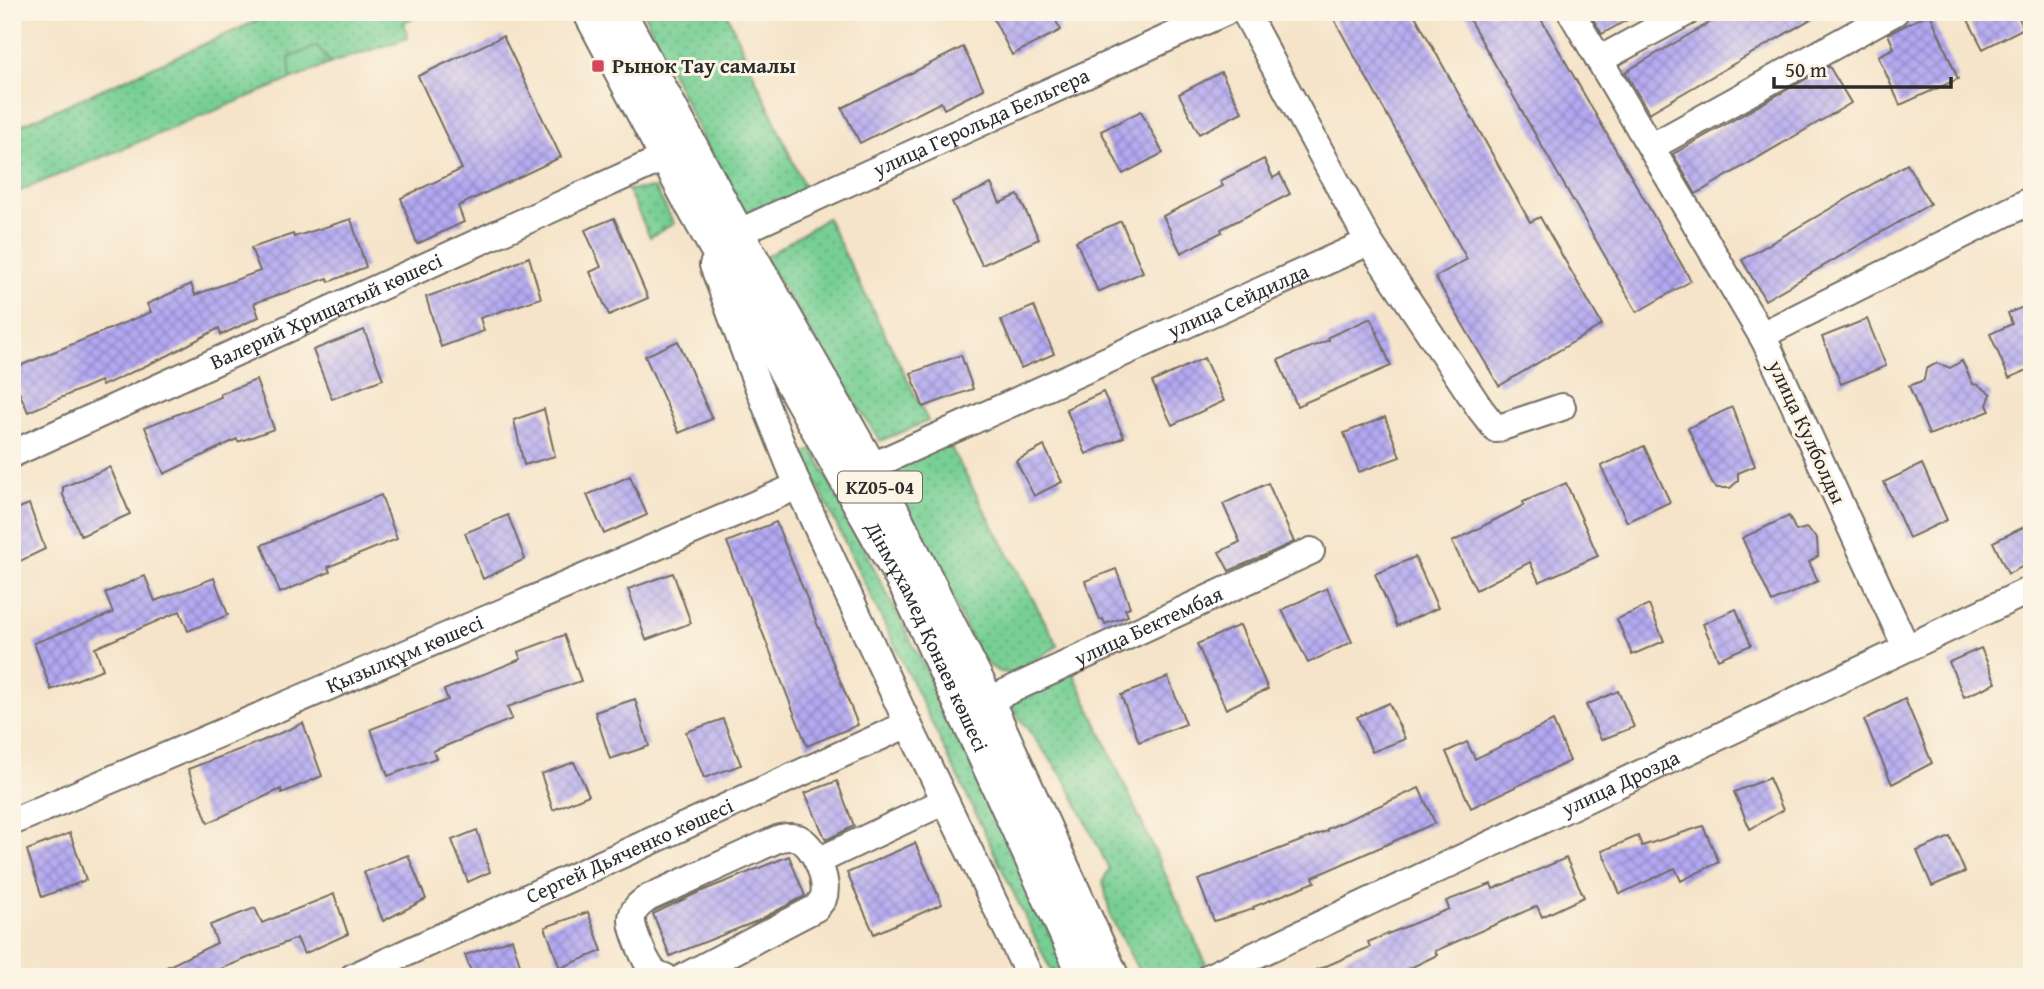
<svg xmlns="http://www.w3.org/2000/svg" width="2044" height="989" font-family="'Gentium Book Plus',serif">
<style>
.grass{fill:url(#grass-dots);stroke:#517d60;stroke-width:2}
.park{fill:url(#park-tufts);stroke:#517d60;stroke-width:2}
.building{fill:url(#building-cross-hatch)}
.lines{fill:none;stroke-linecap:round;stroke-linejoin:round}
.minor-casing{stroke:#726c62;stroke-width:30}
.major-casing{stroke:#726c62;stroke-width:37}
.minor{stroke:#fff;stroke-width:26}
.major{stroke:#fff;stroke-width:33}
.poi-dot{fill:#d1495b;stroke:#fcf5e5;stroke-width:2.5}
.labels{text-anchor:middle;stroke-width:6;stroke-linejoin:round;paint-order:stroke}
.shield{fill:#fcf5e5;stroke:#6a6863;stroke-width:2}
.shield-label{font-size:19px;font-weight:bold;fill:#2b2b2b}
.poi-label{font-size:21px;font-weight:bold;fill:#2b2b2b;stroke:#fcf5e5;text-anchor:start}
.street-label{font-size:21px;fill:#2b2b2b;stroke:#fcf5e5}
</style>
<defs>
<pattern id="grass-dots" width="8" height="8" patternUnits="userSpaceOnUse" patternTransform="scale(1.75)"><rect width="8" height="8" fill="#77cf94"/><path d="M2 2h.1M6 6h.1" fill="none" stroke="#62a879" stroke-width="1.8" stroke-linecap="round"/></pattern>
<pattern id="park-tufts" width="24" height="20" patternUnits="userSpaceOnUse" patternTransform="scale(1.75)"><rect width="24" height="20" fill="#77cf94"/><path d="M3 7l-1-3M5 7V3M7 7l1-3M15 17l-1-3M17 17v-4M19 17l1-3" fill="none" stroke="#62a879"/></pattern>
<pattern id="building-cross-hatch" width="8" height="8" patternUnits="userSpaceOnUse" patternTransform="scale(1.75)"><rect width="8" height="8" fill="#b3a8f2"/><path d="M0 0l8 8M0 8l8-8" fill="none" stroke="#9289c4"/></pattern>
</defs>
<rect width="100%" height="100%" fill="#fcf5e5"/>
<filter id="ink" filterUnits="userSpaceOnUse"><feTurbulence type="fractalNoise" baseFrequency=".0143" numOctaves="2"/><feDisplacementMap in="SourceGraphic" scale="14" xChannelSelector="R" yChannelSelector="G"/><feConvolveMatrix kernelMatrix="1 2 1 2 8 2 1 2 1" color-interpolation-filters="sRGB"/></filter>
<filter id="wash" filterUnits="userSpaceOnUse"><feTurbulence type="fractalNoise" baseFrequency=".00686" numOctaves="4" result="noise"/><feDisplacementMap in="SourceGraphic" scale="28" xChannelSelector="R" yChannelSelector="G"/><feGaussianBlur stdDeviation="1.57" result="paint"/><feColorMatrix in="noise" values="0 0 0 0 0 0 0 0 0 0 0 0 0 0 0 0 0 1.4 0 .05"/><feComposite in="paint" operator="in"/></filter>
<g filter="url(#wash)">
<rect width="100%" height="100%" fill="#f5e4c9"/>
<path class="grass" d="M277,12H425L404,22L408,38L331,63L12,194V129Z
M643,12H726L810,200L745,229Z
M655,188L674,223L650,237L628,190Z
M827,218L928,421L880,441L764,258Z
M943,433L1058,646L1013,673L999,672L981,659L885,460Z
M813,449L933,684L1070,977H1054L803,455Z
M1069,663L1211,975L1223,977H1142L1111,918L1103,881L1109,869L1066,781L1015,712L1008,692Z"/>
<path class="park" d="M317,46L331,63L291,80L289,58Z"/>
<g id="blocks">
<path class="building" d="M990,12H1051L1061,30L1012,55Z
M1330,12H1413L1530,222L1540,217L1602,325L1499,386L1435,277L1467,259Z
M1465,12H1537L1691,281L1637,312Z
M1589,12H1641L1602,34Z
M1728,12H1823L1649,113L1625,72Z
M1964,12H2016L2024,28L1983,49Z
M1930,13L1958,79L1900,105L1878,56L1894,48L1888,34Z
M503,36L561,157L458,206L464,222L417,244L401,198L462,169L418,76Z
M963,47L984,89L944,109L941,102L860,143L842,108Z
M1829,66L1851,103L1696,194L1673,154Z
M1221,72L1242,112L1199,134L1179,94Z
M1141,111L1163,153L1123,174L1101,131Z
M1264,159L1273,178L1280,174L1290,194L1221,229L1222,232L1181,253L1163,216L1223,186L1220,181Z
M1907,164L1930,204L1765,300L1742,260Z
M991,184L1000,203L1018,195L1039,239L982,265L952,202Z
M614,218L648,298L609,315L590,272L601,267L585,230Z
M351,219L366,267L329,282L328,278L254,303L259,317L221,335L219,328L169,355L102,386L100,381L28,412L12,376V369L151,312L147,304L191,284L195,295L260,271L251,248L293,234L294,237Z
M1121,221L1143,272L1098,292L1076,241Z
M529,257L541,298L480,318L484,331L441,347L426,297L498,271Z
M1034,306L1054,354L1021,368L1001,320Z
M2026,306L2032,316V371L2030,369L2009,378L1990,334L2012,324L2008,313Z
M1371,318L1391,366L1297,406L1278,360L1329,340L1328,337Z
M1867,319L1886,366L1841,384L1822,337Z
M364,330L383,379L332,399L313,350Z
M678,341L712,419L679,433L645,356Z
M961,355L973,389L923,407L911,373Z
M1204,358L1224,401L1172,425L1152,382Z
M1962,361L1973,384L1978,385L1991,394L1987,405L1990,411L1929,435L1909,386L1924,380L1926,369L1937,363L1950,368Z
M256,380L274,429L238,442L237,439L164,474L145,427L221,397L220,394Z
M1103,392L1124,437L1086,454L1066,409Z
M1732,407L1755,466L1738,473V481L1730,488H1717L1712,483L1688,428Z
M544,409L555,456L524,465L514,420Z
M1385,417L1400,457L1359,472L1344,433Z
M1044,446L1062,482L1034,496L1016,461Z
M1644,446L1670,502L1627,522L1601,466Z
M1922,464L1947,520L1909,538L1884,482Z
M110,467L130,514L81,536L63,495V487Z
M630,476L647,515L604,534L587,495Z
M1268,483L1294,542L1229,571L1219,552L1240,542L1223,504Z
M1566,483L1598,556L1539,582L1530,562L1476,590L1452,542L1524,505L1523,502Z
M381,495L397,539L328,567L330,572L280,593L262,545Z
M29,504L45,549L12,565V511Z
M508,515L525,559L483,579L465,533Z
M1789,516L1796,531L1806,528L1817,538L1818,556L1809,562L1818,581L1772,602L1742,538Z
M776,522L858,725L807,746L727,542Z
M2032,523V562L2008,574L1993,542Z
M1415,557L1438,608L1397,626L1375,574Z
M1116,569L1130,607L1125,609L1128,616L1105,624L1103,619L1100,620L1085,581Z
M673,573L691,623L646,640L628,589Z
M145,576L155,601L214,578L228,615L188,631L180,611L95,648L103,669L51,690L34,643L113,613L105,593Z
M1327,588L1352,642L1308,663L1282,610Z
M1649,605L1664,641L1632,655L1617,619Z
M1736,609L1751,645L1718,659L1703,624Z
M1240,625L1268,689L1226,709L1197,644Z
M564,635L581,681L507,707L512,719L433,751L436,758L388,776L371,729L448,700L444,690L521,659L518,652Z
M1981,648L1996,683L1964,697L1949,662Z
M1168,677L1186,724L1139,742L1121,695Z
M1618,691L1634,727L1601,740L1586,705Z
M635,699L649,746L610,759L595,712Z
M1905,699L1932,763L1892,784L1864,720Z
M1389,703L1405,739L1372,752L1357,717Z
M723,719L741,765L704,778L686,732Z
M1553,721L1570,761L1471,808L1446,752L1467,742L1475,759Z
M303,723L322,776L282,793L281,789L208,823L188,769L262,741Z
M574,762L589,795L553,810L541,774Z
M1769,778L1783,810L1750,829L1734,792Z
M837,781L854,826L826,840L805,793Z
M1419,788L1435,823L1313,877L1315,882L1253,907L1254,909L1214,921L1198,880L1327,831V829Z
M1703,826L1719,862L1681,881L1675,868L1620,894L1602,851L1638,836L1642,846Z
M477,830L490,872L468,882L452,840Z
M70,833L86,880L42,897L27,850Z
M1950,837L1965,872L1932,886L1917,851Z
M915,843L942,904L874,934L847,873Z
M408,855L426,899L383,921L364,872Z
M789,856L805,896L757,921L670,956L653,914L697,893Z
M1566,858L1584,897L1542,917L1537,906L1435,951L1437,955L1392,977H1301L1370,947L1368,942L1449,909L1446,901L1491,884L1493,889Z
M334,894L348,934L304,954L297,938L201,977H146L217,943L210,925L255,908L262,923Z
M588,912L602,951L560,968L545,927Z
M512,939L524,977H473L465,955Z"/>
</g>
</g>
<g filter="url(#ink)">
<use href="#blocks" fill-opacity="0" stroke="#726c62" stroke-width="2"/>
<g class="lines">
<g class="minor-casing">
<g id="minor">
<path d="M1571,12L1765,341"/>
<path d="M1599,60L1687,12"/>
<path d="M1651,147L1895,12"/>
<path id="s1" d="M737,233L1225,12"/>
<path d="M1369,242L1481,410L1496,429L1562,407"/>
<path d="M713,265L750,366L798,486L908,724L1030,977"/>
<path id="s2" d="M12,454L666,157"/>
<path id="s3" d="M870,467L1369,242L1245,12"/>
<path d="M1906,647L1765,341L1768,332L2032,200"/>
<path id="s4" d="M987,701L1311,551"/>
<path id="s5" d="M12,822L798,486"/>
<path d="M818,861L945,801"/>
<path id="s6" d="M353,977L908,724"/>
<path d="M665,977C659,975 654,973 651,968C645,960 631,929 632,919C632,909 641,903 648,898L780,838C786,837 792,836 798,838C814,845 830,882 823,899C822,900 817,907 816,908L684,977"/>
<path id="s7" d="M1209,977L2032,589"/>
</g>
</g>
<g class="major-casing">
<g id="major">
<path id="s8" d="M590,12L690,201L909,591L1086,977"/>
<path d="M619,12L737,233L870,467L987,701L1112,977"/>
</g>
</g>
<use href="#minor" class="minor"/>
<use href="#major" class="major"/>
</g>
</g>
<rect class="poi-dot" x="591" y="59" width="14" height="14" rx="3.5"/>
<g class="labels">
<rect class="shield" x="838" y="471.5" width="84" height="31" rx="5"/>
<g class="shield-label">
<text x="880" y="494">KZ05-04</text>
</g>
<g class="poi-label">
<text x="612" y="73">Рынок Тау самалы</text>
</g>
<g class="street-label">
<text dy="7" stroke="none"><textPath href="#s1" startOffset="268">улица Герольда Бельгера</textPath></text>
<text dy="7" stroke="none"><textPath href="#s3" startOffset="404">улица Сейдилда</textPath></text>
<text dy="7" stroke="none"><textPath href="#s2" startOffset="345">Валерий Хрищатый көшесі</textPath></text>
<text transform="translate(1807 432) rotate(65)" y="7">улица Кулболды</text>
<text dy="7" stroke="none"><textPath href="#s4" startOffset="178">улица Бектембая</textPath></text>
<text dy="7" stroke="none"><textPath href="#s8" startOffset="710">Дінмұхамед Қонаев көшесі</textPath></text>
<text dy="7" stroke="none"><textPath href="#s5" startOffset="427">Қызылқұм көшесі</textPath></text>
<text dy="7" stroke="none"><textPath href="#s7" startOffset="455">улица Дрозда</textPath></text>
<text dy="7" stroke="none"><textPath href="#s6" startOffset="304">Сергей Дьяченко көшесі</textPath></text>
</g>
</g>
<rect width="2044" height="989" fill="none" stroke="#fcf5e5" stroke-width="42"/>
<path d="M1774 77v10h177v-10" fill="none" stroke="#2b2b2b" stroke-width="3.5"/>
<text x="1785" y="77" font-size="21" fill="#2b2b2b" stroke="#fcf5e5" stroke-width="5" paint-order="stroke">50 m</text>
</svg>
